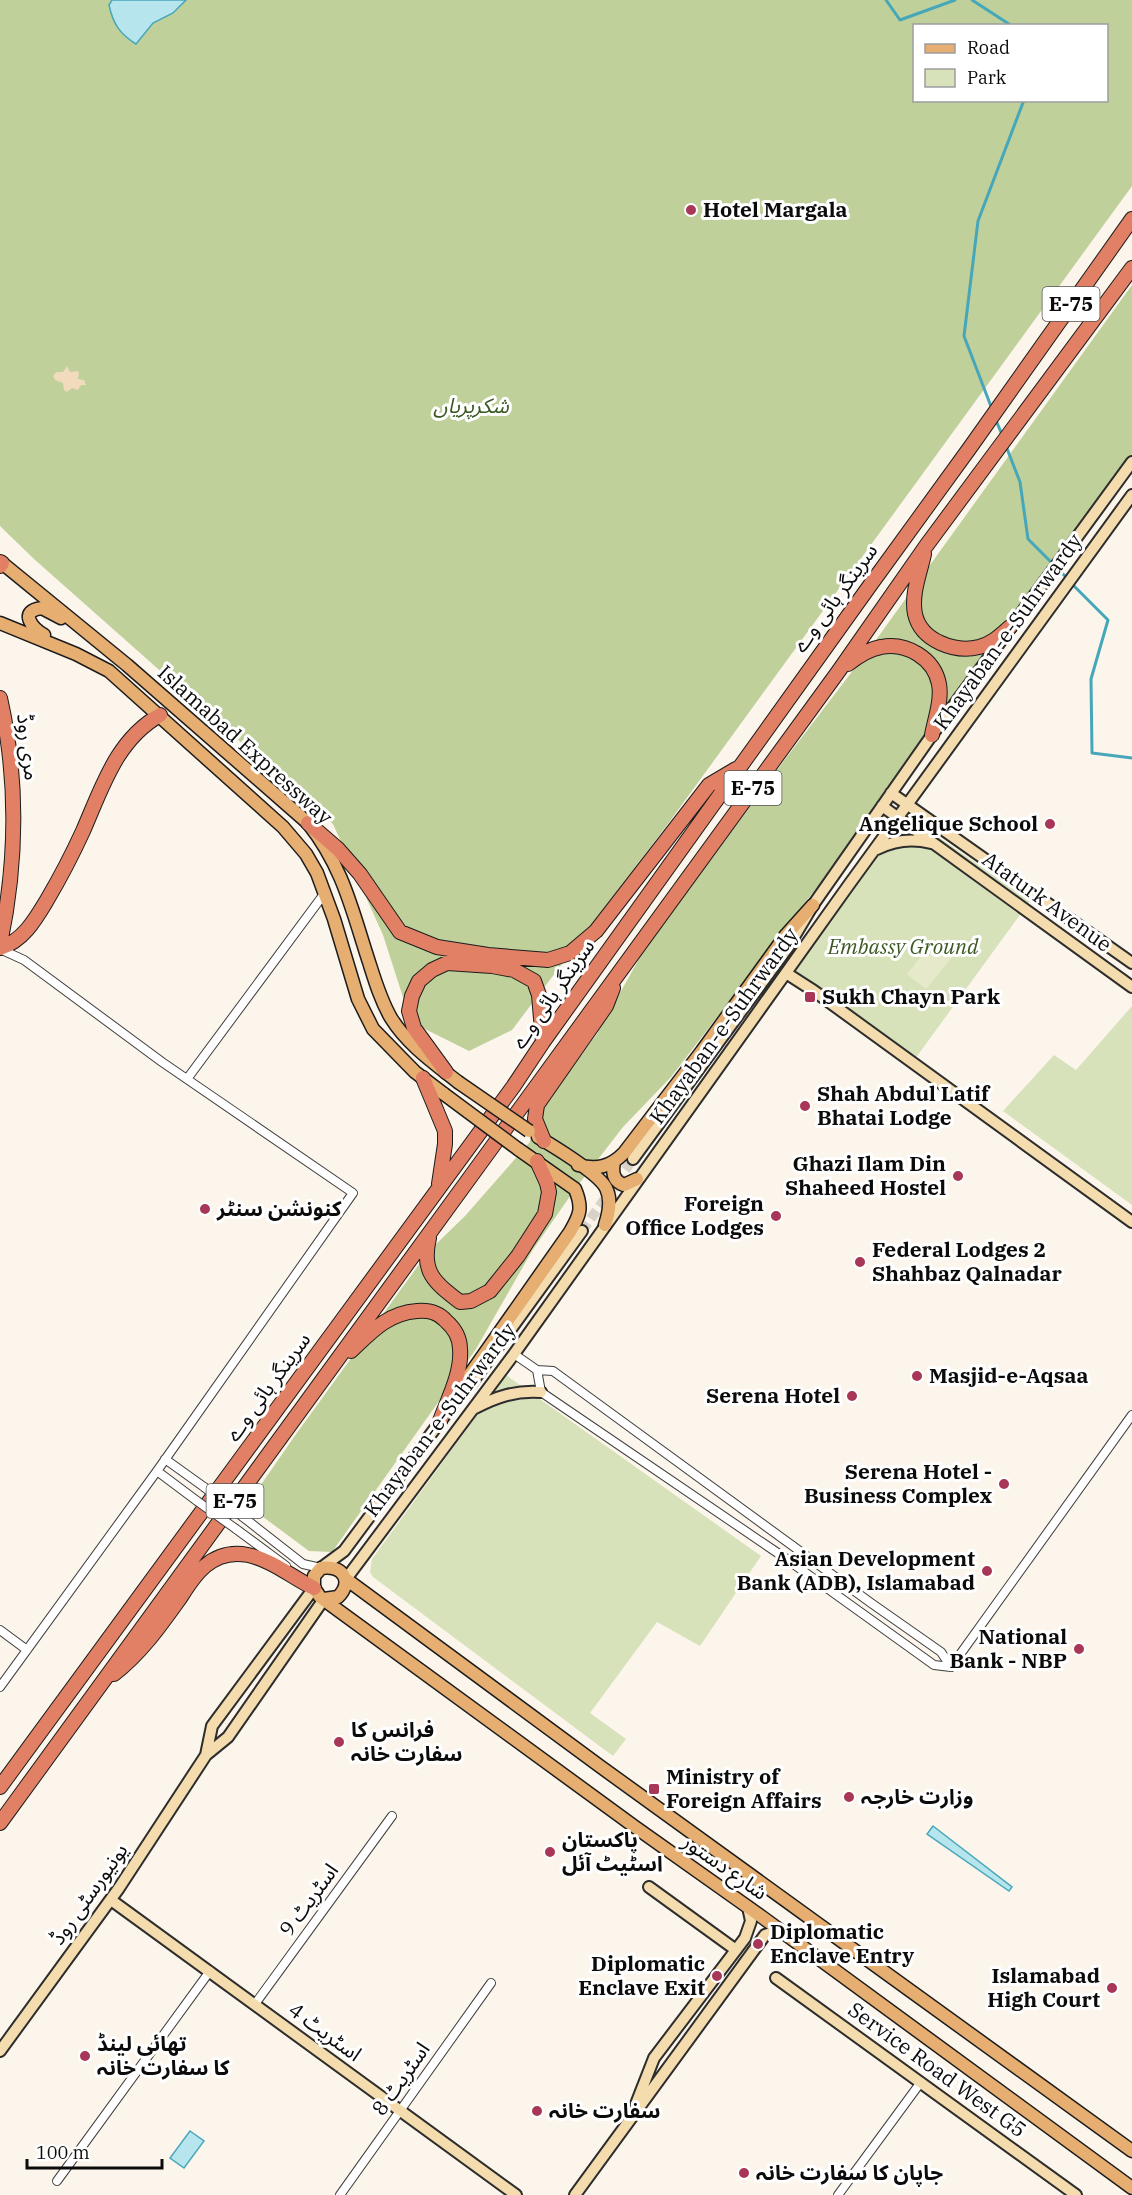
<svg xmlns="http://www.w3.org/2000/svg" width="1132" height="2195" font-family="'IBM Plex Serif','Noto Sans Arabic',serif">
<style>
.green{fill:#d8e2ba}
.forest{fill:#bfd09b;fill-rule:evenodd}
.sand{fill:#f2dabd}
.pitch{fill:#e7eaca}
.water{fill:#b6e5ed;stroke:#47a7ba;stroke-width:1.5}
.lines{fill:none;stroke-linecap:round;stroke-linejoin:round}
.stream{stroke:#47a7ba;stroke-width:3}
.secondary-tunnel{stroke:#d8d2c9;stroke-width:10;stroke-dasharray:10 5;stroke-linecap:butt}
.street-casing{stroke:#3e3e3e;stroke-width:10}
.secondary-casing{stroke:#2d2d2d;stroke-width:14}
.primary-casing{stroke:#1c1c1c;stroke-width:15}
.highway-casing{stroke:#1c1c1c;stroke-width:16}
.street{stroke:#fff;stroke-width:8}
.secondary{stroke:#f4dcae;stroke-width:10}
.primary{stroke:#e6ae71;stroke-width:12}
.highway{stroke:#e18065;stroke-width:14}
.street-bridge-casing{stroke:#3e3e3e;stroke-width:10;stroke-linecap:butt}
.primary-bridge-casing{stroke:#1c1c1c;stroke-width:15;stroke-linecap:butt}
.street-bridge{stroke:#fff;stroke-width:8}
.primary-bridge{stroke:#e6ae71;stroke-width:12}
.poi-dot{fill:#a83656;stroke:#fff;stroke-width:2}
.labels{text-anchor:middle;stroke-width:6;stroke-linejoin:round;paint-order:stroke}
.shield{fill:#fff;stroke:#545454;stroke-width:1.5}
.shield-label{font-size:20px;font-weight:bold;fill:#0b0b0b}
.poi-label{font-size:21px;font-weight:bold;fill:#0b0b0b;stroke:#fff;text-anchor:start}
.park-label{font-size:21px;font-style:italic;fill:#3c5924;stroke:#fff}
.street-label{font-size:21px;fill:#0b0b0b;stroke:#fff}
</style>
<rect width="100%" height="100%" fill="#fcf5eb"/>
<path class="green" d="M907,815L1030,901L915,1059L793,969Z
M1132,1006V1205L1003,1111L1054,1055L1076,1070Z
M506,1375L761,1556L700,1646L657,1622L590,1713L626,1739L613,1756L373,1577L370,1572L372,1559Z"/>
<path class="forest" d="M0,0H1132V186L670,821L512,1030L469,1051L411,1022L383,935L333,824L34,559L0,526ZM914,26H1106V100H914Z
M1132,285V454L824,878L671,1077L623,1127L575,1189L532,1251L476,1349L332,1552L309,1551L247,1505L294,1437L428,1252L465,1216L529,1143L546,1103L597,1034L644,950L783,762L873,644Z"/>
<path class="sand" d="M67,366L70,372L78,371L79,374L78,379L84,380L86,385H81L78,390L72,388L67,392L64,390L63,383L55,380L53,376L56,372H63Z"/>
<path class="pitch" d="M934,941L953,956L926,989L907,974Z"/>
<path class="water" d="M112,0H186L173,13L153,23L136,44C120,34 113,24 109,5Z
M933,1826L1012,1887L1009,1891L927,1834Z
M190,2131L204,2141L184,2168L170,2158Z"/>
<g class="lines">
<path class="stream" d="M886,0L900,20L955,0
M972,0L1012,26
M992,409L964,336L978,221L1024,100
M995,418L1003,437
M1006,446L1020,482L1028,539L1053,564
M1058,569L1068,579
M1072,584L1108,620L1091,679L1092,753L1132,758"/>
<path class="secondary-tunnel" d="M582,1231L633,1159"/>
<g class="street-casing">
<path id="street" d="M0,949L24,960L162,1062L353,1193L157,1471L0,1687
M187,1079L324,894
M514,1354L537,1370L553,1371L871,1603L941,1652L951,1667
M537,1370L541,1392L785,1558L934,1665L951,1667
M165,1459L204,1487
M157,1471L197,1501
M243,1517L303,1564L321,1568
M236,1529L286,1566
M0,1630L27,1650
M951,1667L1132,1415
M255,2004L392,1816
M57,2181L210,1971
M340,2195L491,1983
M838,2195L921,2082"/>
</g>
<g class="secondary-casing">
<path id="secondary" d="M891,793L1132,963
M882,806L1132,987
M877,849C895,840 912,838 931,843
M786,973L814,991L1132,1222
M633,1159L788,947L813,905L932,735L1132,462
M458,1398L471,1384L582,1231
M475,1408C496,1397 516,1390 541,1392
M321,1568L344,1551L445,1415
M346,1579L514,1354L848,886L1132,495
M206,1755L212,1726L314,1588
M649,1887L736,1950
M111,1900L516,2195
M776,1978L1076,2195
M0,2051L119,1888L206,1755L228,1737L324,1599
M636,2104L654,2058L745,1938L751,1921L748,1907
M575,2195L765,1935L771,1933L785,1934"/>
</g>
<g class="primary-casing">
<path id="primary" d="M2,563L127,665L308,823C343,867 352,910 369,962C375,981 381,1001 391,1018C407,1044 434,1063 458,1082
M0,623L76,654L109,671L283,827L306,854L317,873L334,919L358,999L373,1029L415,1072L444,1094
M44,635C32,628 18,611 42,608L61,618
M538,1137C553,1146 599,1174 606,1188C612,1200 609,1213 605,1225
M614,1162C612,1172 613,1181 624,1185L637,1179
M578,1165C597,1170 610,1167 624,1153L702,1051L786,935L813,905
M451,1406L461,1387L570,1232C580,1215 583,1208 575,1189L518,1149
M346,1579L601,1767L1132,2151
M324,1599L338,1597C354,1581 342,1564 321,1568L314,1576V1588L320,1597L635,1827L762,1917L1132,2188"/>
</g>
<g class="highway-casing">
<path id="highway" d="M924,554C920,573 911,594 915,614C921,641 955,653 979,647C992,644 1001,635 1010,627
M0,562L2,563L0,566
M848,664C858,656 869,649 881,647C906,642 934,658 939,684C942,700 935,719 932,735
M0,698C18,778 17,863 0,944
M308,823L338,849L360,874L400,932L437,947L488,955L548,960L570,953L596,931L709,785L736,769
M0,948C23,941 35,920 47,900C60,878 72,855 83,831C102,788 116,740 160,715
M446,1072L414,1028L409,1011L412,996L419,981L432,970L447,963L492,966L514,970L534,981L539,995L543,1042
M423,1078L445,1131V1144L439,1184
M544,1141L535,1119L537,1105L606,1006L613,988
M429,1238C421,1272 434,1282 460,1302L471,1301L490,1291L518,1256L545,1214L549,1192L547,1183L537,1161
M351,1351C371,1332 388,1313 417,1311C429,1310 438,1312 446,1321C454,1328 460,1338 460,1349C462,1373 448,1399 440,1421
M114,1674C141,1653 160,1626 180,1598C187,1587 195,1574 205,1566C218,1555 233,1552 248,1555C272,1560 293,1578 314,1588
M0,1787L513,1087L543,1042L871,584L969,449L1132,219
M0,1823L838,672L926,546L1132,268"/>
</g>
<use href="#street" class="street"/>
<use href="#secondary" class="secondary"/>
<use href="#primary" class="primary"/>
<use href="#highway" class="highway"/>
<g class="street-bridge-casing">
<path id="street-bridge" d="M204,1487L243,1517
M197,1501L236,1529"/>
</g>
<g class="primary-bridge-casing">
<path id="primary-bridge" d="M458,1082L529,1131
M444,1094L518,1149"/>
</g>
<use href="#street-bridge" class="street-bridge"/>
<use href="#primary-bridge" class="primary-bridge"/>
</g>
<g class="poi-dot">
<circle cx="691" cy="210" r="6"/>
<circle cx="1050" cy="824" r="6"/>
<rect x="804" y="991" width="12" height="12" rx="3"/>
<circle cx="805" cy="1106" r="6"/>
<circle cx="958" cy="1176" r="6"/>
<circle cx="205" cy="1209" r="6"/>
<circle cx="776" cy="1216" r="6"/>
<circle cx="860" cy="1262" r="6"/>
<circle cx="917" cy="1376" r="6"/>
<circle cx="852" cy="1396" r="6"/>
<circle cx="1004" cy="1484" r="6"/>
<circle cx="987" cy="1571" r="6"/>
<circle cx="1079" cy="1649" r="6"/>
<circle cx="339" cy="1742" r="6"/>
<rect x="648" y="1783" width="12" height="12" rx="3"/>
<circle cx="849" cy="1797" r="6"/>
<circle cx="550" cy="1852" r="6"/>
<circle cx="758" cy="1944" r="6"/>
<circle cx="717" cy="1976" r="6"/>
<circle cx="1112" cy="1988" r="6"/>
<circle cx="85" cy="2056" r="6"/>
<circle cx="537" cy="2111" r="6"/>
<circle cx="744" cy="2173" r="6"/>
</g>
<g class="labels">
<g class="shield">
<rect x="1042.5" y="287" width="57" height="34" rx="4.5"/>
<rect x="724.5" y="771" width="57" height="34" rx="4.5"/>
<rect x="206.5" y="1484" width="57" height="34" rx="4.5"/>
</g>
<g class="shield-label">
<text x="1071" y="311">E-75</text>
<text x="753" y="795">E-75</text>
<text x="235" y="1508">E-75</text>
</g>
<g class="poi-label">
<text x="703" y="217">Hotel Margala</text>
<text x="1038" y="831" text-anchor="end">Angelique School</text>
<text x="822" y="1004">Sukh Chayn Park</text>
<text x="817" y="1101">Shah Abdul Latif<tspan x="817" dy="24">Bhatai Lodge</tspan></text>
<text x="946" y="1171" text-anchor="end">Ghazi Ilam Din<tspan x="946" dy="24">Shaheed Hostel</tspan></text>
<text x="764" y="1211" text-anchor="end">Foreign<tspan x="764" dy="24">Office Lodges</tspan></text>
<text x="217" y="1216">کنونشن سنٹر</text>
<text x="872" y="1257">Federal Lodges 2<tspan x="872" dy="24">Shahbaz Qalnadar</tspan></text>
<text x="929" y="1383">Masjid-e-Aqsaa</text>
<text x="840" y="1403" text-anchor="end">Serena Hotel</text>
<text x="992" y="1479" text-anchor="end">Serena Hotel -<tspan x="992" dy="24">Business Complex</tspan></text>
<text x="975" y="1566" text-anchor="end">Asian Development<tspan x="975" dy="24">Bank (ADB), Islamabad</tspan></text>
<text x="1067" y="1644" text-anchor="end">National<tspan x="1067" dy="24">Bank - NBP</tspan></text>
<text x="351" y="1737">فرانس کا<tspan x="351" dy="24">سفارت خانہ</tspan></text>
<text x="666" y="1784">Ministry of<tspan x="666" dy="24">Foreign Affairs</tspan></text>
<text x="861" y="1804">وزارت خارجہ</text>
<text x="562" y="1847">پاکستان<tspan x="562" dy="24">اسٹیٹ آئل</tspan></text>
<text x="770" y="1939">Diplomatic<tspan x="770" dy="24">Enclave Entry</tspan></text>
<text x="705" y="1971" text-anchor="end">Diplomatic<tspan x="705" dy="24">Enclave Exit</tspan></text>
<text x="1100" y="1983" text-anchor="end">Islamabad<tspan x="1100" dy="24">High Court</tspan></text>
<text x="97" y="2051">تھائی لینڈ<tspan x="97" dy="24">کا سفارت خانہ</tspan></text>
<text x="549" y="2118">سفارت خانہ</text>
<text x="756" y="2180">جاپان کا سفارت خانہ</text>
</g>
<g class="park-label">
<text x="471" y="413">شکرپریاں</text>
<text x="903" y="954">Embassy Ground</text>
</g>
<g class="street-label">
<text transform="translate(835 598) rotate(-54)" y="7">سرینگر ہائی وے</text>
<text transform="translate(1008 632) rotate(-54)" y="7">Khayaban-e-Suhrwardy</text>
<text transform="translate(245 745) rotate(42)" y="7">Islamabad Expressway</text>
<text transform="translate(28 747) rotate(83)" y="7">مری روڈ</text>
<text transform="translate(1047 902) rotate(36)" y="7">Ataturk Avenue</text>
<text transform="translate(553 994) rotate(-55)" y="7">سرینگر ہائی وے</text>
<text transform="translate(724 1026) rotate(-54)" y="7">Khayaban-e-Suhrwardy</text>
<text transform="translate(268 1387) rotate(-54)" y="7">سرینگر ہائی وے</text>
<text transform="translate(440 1420) rotate(-53)" y="7">Khayaban-e-Suhrwardy</text>
<text transform="translate(725 1867) rotate(35)" y="7">شارع دستور</text>
<text transform="translate(89 1894) rotate(-55)" y="7">یونیورسٹی روڈ</text>
<text transform="translate(309 1900) rotate(-54)" y="7">اسٹریٹ 9</text>
<text transform="translate(325 2032) rotate(36)" y="7">اسٹریٹ 4</text>
<text transform="translate(937 2070) rotate(36)" y="7">Service Road West G5</text>
<text transform="translate(401 2079) rotate(-55)" y="7">اسٹریٹ 8</text>
</g>
</g>
<rect x="913" y="24" width="195" height="78" fill="#ffffff" stroke="#9d9d9d" stroke-width="1.5"/>
<rect x="925" y="44" width="30" height="9" fill="#e6ae71" stroke="#9d9d9d" stroke-width="1.5"/>
<text x="967" y="54" font-size="18" fill="#0b0b0b">Road</text>
<rect x="925" y="69" width="30" height="18" fill="#d8e2ba" stroke="#9d9d9d" stroke-width="1.5"/>
<text x="967" y="84" font-size="18" fill="#0b0b0b">Park</text>
<path d="M27 2159v9h135v-9" fill="none" stroke="#0b0b0b" stroke-width="3"/>
<text x="36" y="2159" font-size="18" fill="#0b0b0b" stroke="#ffffff" stroke-width="4.5" paint-order="stroke">100 m</text>
</svg>
